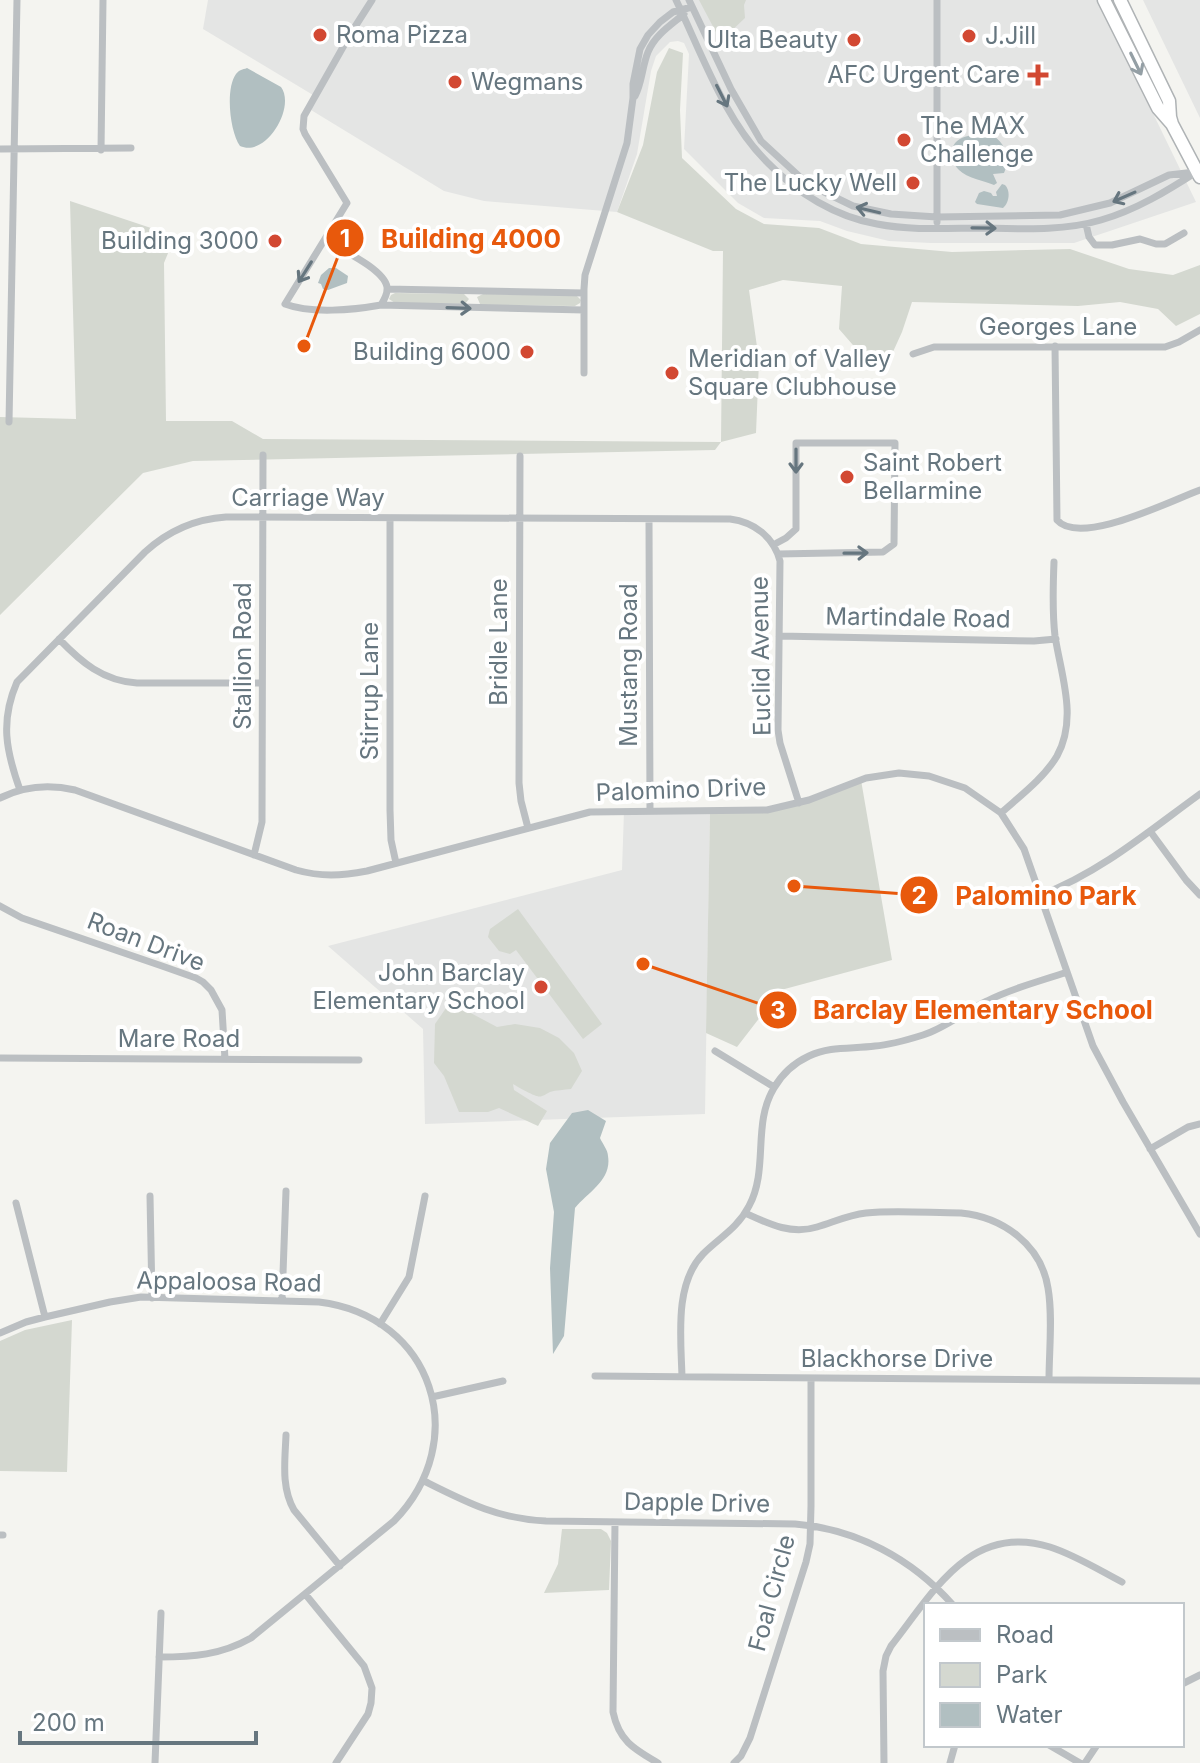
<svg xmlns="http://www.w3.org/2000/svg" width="1200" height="1763" font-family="Inter,sans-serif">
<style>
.built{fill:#e4e5e4}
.green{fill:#d4d8d0}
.water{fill:#b1bfc1}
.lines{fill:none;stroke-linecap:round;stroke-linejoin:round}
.trunk-casing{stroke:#afb3b5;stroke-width:15}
.minor{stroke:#bbbfc2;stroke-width:7}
.trunk{stroke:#fff;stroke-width:12}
.oneway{stroke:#949fa5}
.oneway2{stroke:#66767f}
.poi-dot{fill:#d24832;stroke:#fff;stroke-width:3}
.labels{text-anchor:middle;stroke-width:8;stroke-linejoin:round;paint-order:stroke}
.poi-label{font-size:24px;fill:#66767f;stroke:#fff;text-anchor:start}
.street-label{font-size:24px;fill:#66767f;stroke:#fff}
.leader{fill:none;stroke:#e8590c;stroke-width:3}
.callout-dot{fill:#e8590c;stroke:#fff;stroke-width:3}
.mark-label{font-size:24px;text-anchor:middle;font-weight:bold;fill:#fff}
.callout-label{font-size:26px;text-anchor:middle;font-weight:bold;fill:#e8590c;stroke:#fff;stroke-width:8;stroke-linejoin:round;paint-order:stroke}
</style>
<rect width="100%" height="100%" fill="#f4f4f0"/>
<path class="built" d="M208,0H1098L1196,202L1074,243H931L889,241L847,231L820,221L764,218L738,203L684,149L689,54L684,43L678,41L670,42L656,56L651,71L637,154L617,212L484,201L444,191L311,110L318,98L203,29Z
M1143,0H1200V118Z
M624,811H710L705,1114L425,1124L423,1029L328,946L622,870Z"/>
<path class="green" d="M699,0H746L744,5L745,18L725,37L718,36Z
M669,48L683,53L680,110L682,158L736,209L764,224L819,228L861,244L952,252L1070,249L1129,269L1173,275L1200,265V314L1176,326L1158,309L1120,302L1078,306L912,302L902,332L892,354L859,352L839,329L842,286L783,280L749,290L759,361L756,433L721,442L715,450L193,461L143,473L0,615V417L76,419L70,201L175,236L164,263L166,421H232L263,439L721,442L723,251H713L617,212L643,145L657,72Z
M395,293L464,294L469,299L465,304L395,303L389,299L391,295Z
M483,294L576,295L581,300L580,303L575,306L483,305L480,304L477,297Z
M861,780L892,960L781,990L737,1047L706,1033L710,811L781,807Z
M518,909L602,1024L583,1039L516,950L510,954L499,951L488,937L490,929Z
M446,1008L467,1011L497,1027L515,1024L540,1028L559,1038L574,1053L582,1071L571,1089C564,1090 556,1090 550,1092C545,1094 542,1098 537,1096C534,1096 516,1086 513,1084L514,1090L547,1111L538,1126L499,1108L488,1112H459L444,1076L434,1063L435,1024Z
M72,1320L67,1472L0,1471V1341L25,1330Z
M562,1529H601L607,1533L611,1541L609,1590L544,1593L558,1564Z"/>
<path class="water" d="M247,68L281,87C296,107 266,158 240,146C230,132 225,89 236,74C240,69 242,70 247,68Z
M989,134C1005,140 1011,158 1004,173L993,174L997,183L994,185C984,181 967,178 959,170C955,166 954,163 953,158C947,136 973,134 989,134Z
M1002,184L1005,185C1011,191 1009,203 1003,208L977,204L975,202L979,193L984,191L991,193L993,196H997L996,192Z
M329,268H336L348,276L347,283L328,290L323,289L321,284L318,283L321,275Z
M588,1110L606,1121L600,1138C602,1143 608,1150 608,1156C612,1180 588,1192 575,1208L564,1336L553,1354L550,1268L554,1212L546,1169L550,1143L572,1113Z"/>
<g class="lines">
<g class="trunk-casing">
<path id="trunk" d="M1104,0L1158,108L1172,124L1200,177
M1120,0L1169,101L1170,117L1172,124"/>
</g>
<path class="minor" d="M372,0L351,33L304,116L303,129L305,134L347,203L285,304C311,314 353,310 381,305L584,310
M676,0C702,54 725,121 768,163C797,193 836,217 877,224C913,231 950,228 986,228C1025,229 1064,231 1101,220C1136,210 1167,191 1198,171
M689,0L731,89L761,141L800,177L818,189L853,206L891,214L937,217L1060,215L1110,203L1169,175L1195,172
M937,0V222
M635,96C642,83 642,67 648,52C655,35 671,25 684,14
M0,149L131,148
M101,150L103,0
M1086,224L1089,237L1095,245H1112L1140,239L1156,244H1165L1184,233
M325,240C340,249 384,269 387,287C388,294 384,300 381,305
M387,289L584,293
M1055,346L1057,520C1080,547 1172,500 1200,490
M913,354L934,347H1165L1179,342L1200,330
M584,373V289L585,275L627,143L633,98V84L640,49L648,35L660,22L673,12L692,7
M9,422L17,0
M520,456L519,783L521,801L528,828
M390,518V810L391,840L396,863
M649,519L650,811
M773,545L786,538L796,529V443H895L894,544L883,552L778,554
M779,636L1034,641L1056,639
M59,639C81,662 103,681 137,683H262
M20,790C6,751 0,721 17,682L145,552C168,531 195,519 226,517L730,519C754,522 774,537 780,561L778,730L780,743L799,803
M0,798C24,786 49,784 75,790L296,870C321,877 341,876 367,871L590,812L767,810L809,800L866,778L899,773L929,776L965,788L1001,813L1024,849L1093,1046L1123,1102L1200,1234
M1001,813C1020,796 1044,778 1057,756C1078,718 1061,675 1055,636C1052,611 1053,586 1054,562
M1150,831L1186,880L1200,895
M254,855L262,822L263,455
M1041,895C1101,872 1149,831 1200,794
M0,906L22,918L162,966L196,978L203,982L211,990L222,1010L225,1059
M715,1051L774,1087
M0,1058L359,1060
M1150,1149L1188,1127L1200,1124
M150,1196L152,1298
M16,1203L45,1317
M745,1213C769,1224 791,1235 817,1227C834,1222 848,1215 866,1213C895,1210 931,1213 961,1213C1002,1217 1041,1244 1048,1288C1053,1316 1049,1351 1049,1380
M282,1301L286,1191
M380,1324L409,1277L425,1196
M0,1333L26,1322L45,1317L110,1302L141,1297L319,1302C433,1316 473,1440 394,1521L251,1638C221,1655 193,1657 159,1657
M595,1376L1200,1381
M682,1377C681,1338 674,1284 703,1254C720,1237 737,1229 749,1206C769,1169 752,1124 774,1088C782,1074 794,1063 809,1056C830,1046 852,1049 875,1046C891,1045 907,1040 923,1035C946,1028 965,1011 987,1001C1012,988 1041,981 1067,972
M432,1397L503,1381
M286,1435C285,1461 281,1487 294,1510L340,1566
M424,1481C466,1502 498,1519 546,1521L795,1524C857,1529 912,1559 953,1605
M615,1522L613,1712C619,1741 634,1749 658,1763
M0,1535H3
M306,1595L364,1666L372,1688L371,1703L368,1714L336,1763
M1182,1684L1200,1675
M1049,1745L1080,1763
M155,1763L161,1613
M734,1763L741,1756L750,1738L806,1562L810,1544L811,1506V1378
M884,1763L883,1671L886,1656L891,1646C933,1593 970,1522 1050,1547C1075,1555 1099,1570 1122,1582
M950,1763L955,1745
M1085,1763L1097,1745"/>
<use href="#trunk" class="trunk"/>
</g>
<defs><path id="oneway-shaft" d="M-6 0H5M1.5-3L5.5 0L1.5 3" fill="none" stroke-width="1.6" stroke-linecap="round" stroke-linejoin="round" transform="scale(2)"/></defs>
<use class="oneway" href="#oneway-shaft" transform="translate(1136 64) rotate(64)"/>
<g class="oneway2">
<use href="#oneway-shaft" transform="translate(722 96) rotate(63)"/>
<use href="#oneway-shaft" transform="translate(1124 197) rotate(156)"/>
<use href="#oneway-shaft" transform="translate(868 210) rotate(-167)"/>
<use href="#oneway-shaft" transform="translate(984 228) rotate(1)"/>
<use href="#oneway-shaft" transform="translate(305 272) rotate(122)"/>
<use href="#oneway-shaft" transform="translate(459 308) rotate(2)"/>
<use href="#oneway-shaft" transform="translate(796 461) rotate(90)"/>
<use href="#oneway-shaft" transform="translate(856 553) rotate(-1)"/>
</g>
<g class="poi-dot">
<circle cx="320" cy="35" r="8"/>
<circle cx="969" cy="36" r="8"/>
<circle cx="854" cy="40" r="8"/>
<path d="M1034 63h8v8h8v8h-8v8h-8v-8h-8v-8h8z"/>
<circle cx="455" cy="82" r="8"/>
<circle cx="904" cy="140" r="8"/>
<circle cx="913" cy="183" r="8"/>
<circle cx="275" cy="241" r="8"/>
<circle cx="527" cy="352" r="8"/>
<circle cx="672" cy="373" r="8"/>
<circle cx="847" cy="477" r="8"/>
<circle cx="541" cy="987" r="8"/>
</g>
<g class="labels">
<g class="poi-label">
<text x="336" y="43">Roma Pizza</text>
<text x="985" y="44">J.Jill</text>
<text x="838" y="48" text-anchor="end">Ulta Beauty</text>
<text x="1020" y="83" text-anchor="end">AFC Urgent Care</text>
<text x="471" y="90">Wegmans</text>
<text x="920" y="134">The MAX<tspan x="920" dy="28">Challenge</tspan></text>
<text x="897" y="191" text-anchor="end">The Lucky Well</text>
<text x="259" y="249" text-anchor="end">Building 3000</text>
<text x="511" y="360" text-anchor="end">Building 6000</text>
<text x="688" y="367">Meridian of Valley<tspan x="688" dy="28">Square Clubhouse</tspan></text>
<text x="863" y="471">Saint Robert<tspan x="863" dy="28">Bellarmine</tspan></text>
<text x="525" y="981" text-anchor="end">John Barclay<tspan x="525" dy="28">Elementary School</tspan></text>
</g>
<g class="street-label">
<text x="1058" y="335">Georges Lane</text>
<text x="308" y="506">Carriage Way</text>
<text transform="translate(918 618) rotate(1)" y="8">Martindale Road</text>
<text transform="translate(499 642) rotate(-90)" y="8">Bridle Lane</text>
<text transform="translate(243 656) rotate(-90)" y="8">Stallion Road</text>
<text transform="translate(761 656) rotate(-91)" y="8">Euclid Avenue</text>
<text transform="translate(629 665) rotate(-90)" y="8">Mustang Road</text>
<text transform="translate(370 691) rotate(-90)" y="8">Stirrup Lane</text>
<text transform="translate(681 790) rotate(-2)" y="8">Palomino Drive</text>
<text transform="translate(146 942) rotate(21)" y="8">Roan Drive</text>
<text x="179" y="1047">Mare Road</text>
<text transform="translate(229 1282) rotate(1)" y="8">Appaloosa Road</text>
<text x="897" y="1367">Blackhorse Drive</text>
<text transform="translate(697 1503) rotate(1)" y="8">Dapple Drive</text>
<text transform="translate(772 1593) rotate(-75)" y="8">Foal Circle</text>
</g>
</g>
<path class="leader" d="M304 346L345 238M794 886L919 895M643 964L778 1010"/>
<g class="callout-dot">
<circle cx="304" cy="346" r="8"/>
<circle cx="794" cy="886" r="8"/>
<circle cx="643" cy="964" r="8"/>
<circle cx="345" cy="238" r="20"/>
<circle cx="919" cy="895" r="20"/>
<circle cx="778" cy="1010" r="20"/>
</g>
<g class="mark-label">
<text x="345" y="247">1</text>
<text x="919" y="904">2</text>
<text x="778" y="1019">3</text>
</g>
<g class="callout-label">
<text x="471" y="248">Building 4000</text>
<text x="1046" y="905">Palomino Park</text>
<text x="983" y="1019">Barclay Elementary School</text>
</g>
<rect x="924" y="1603" width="260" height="144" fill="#ffffff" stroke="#c2c8cc" stroke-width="2"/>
<rect x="940" y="1629" width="40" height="12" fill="#bbbfc2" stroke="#c2c8cc" stroke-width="2"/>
<text x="996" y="1643" font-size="24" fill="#66767f">Road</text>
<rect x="940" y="1663" width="40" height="24" fill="#d4d8d0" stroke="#c2c8cc" stroke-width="2"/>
<text x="996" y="1683" font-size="24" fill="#66767f">Park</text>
<rect x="940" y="1703" width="40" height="24" fill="#b1bfc1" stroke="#c2c8cc" stroke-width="2"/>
<text x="996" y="1723" font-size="24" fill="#66767f">Water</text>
<path d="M20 1731v12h236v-12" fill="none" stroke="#66767f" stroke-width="4"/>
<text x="32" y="1731" font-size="24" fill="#66767f" stroke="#ffffff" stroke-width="6" paint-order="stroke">200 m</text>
</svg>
